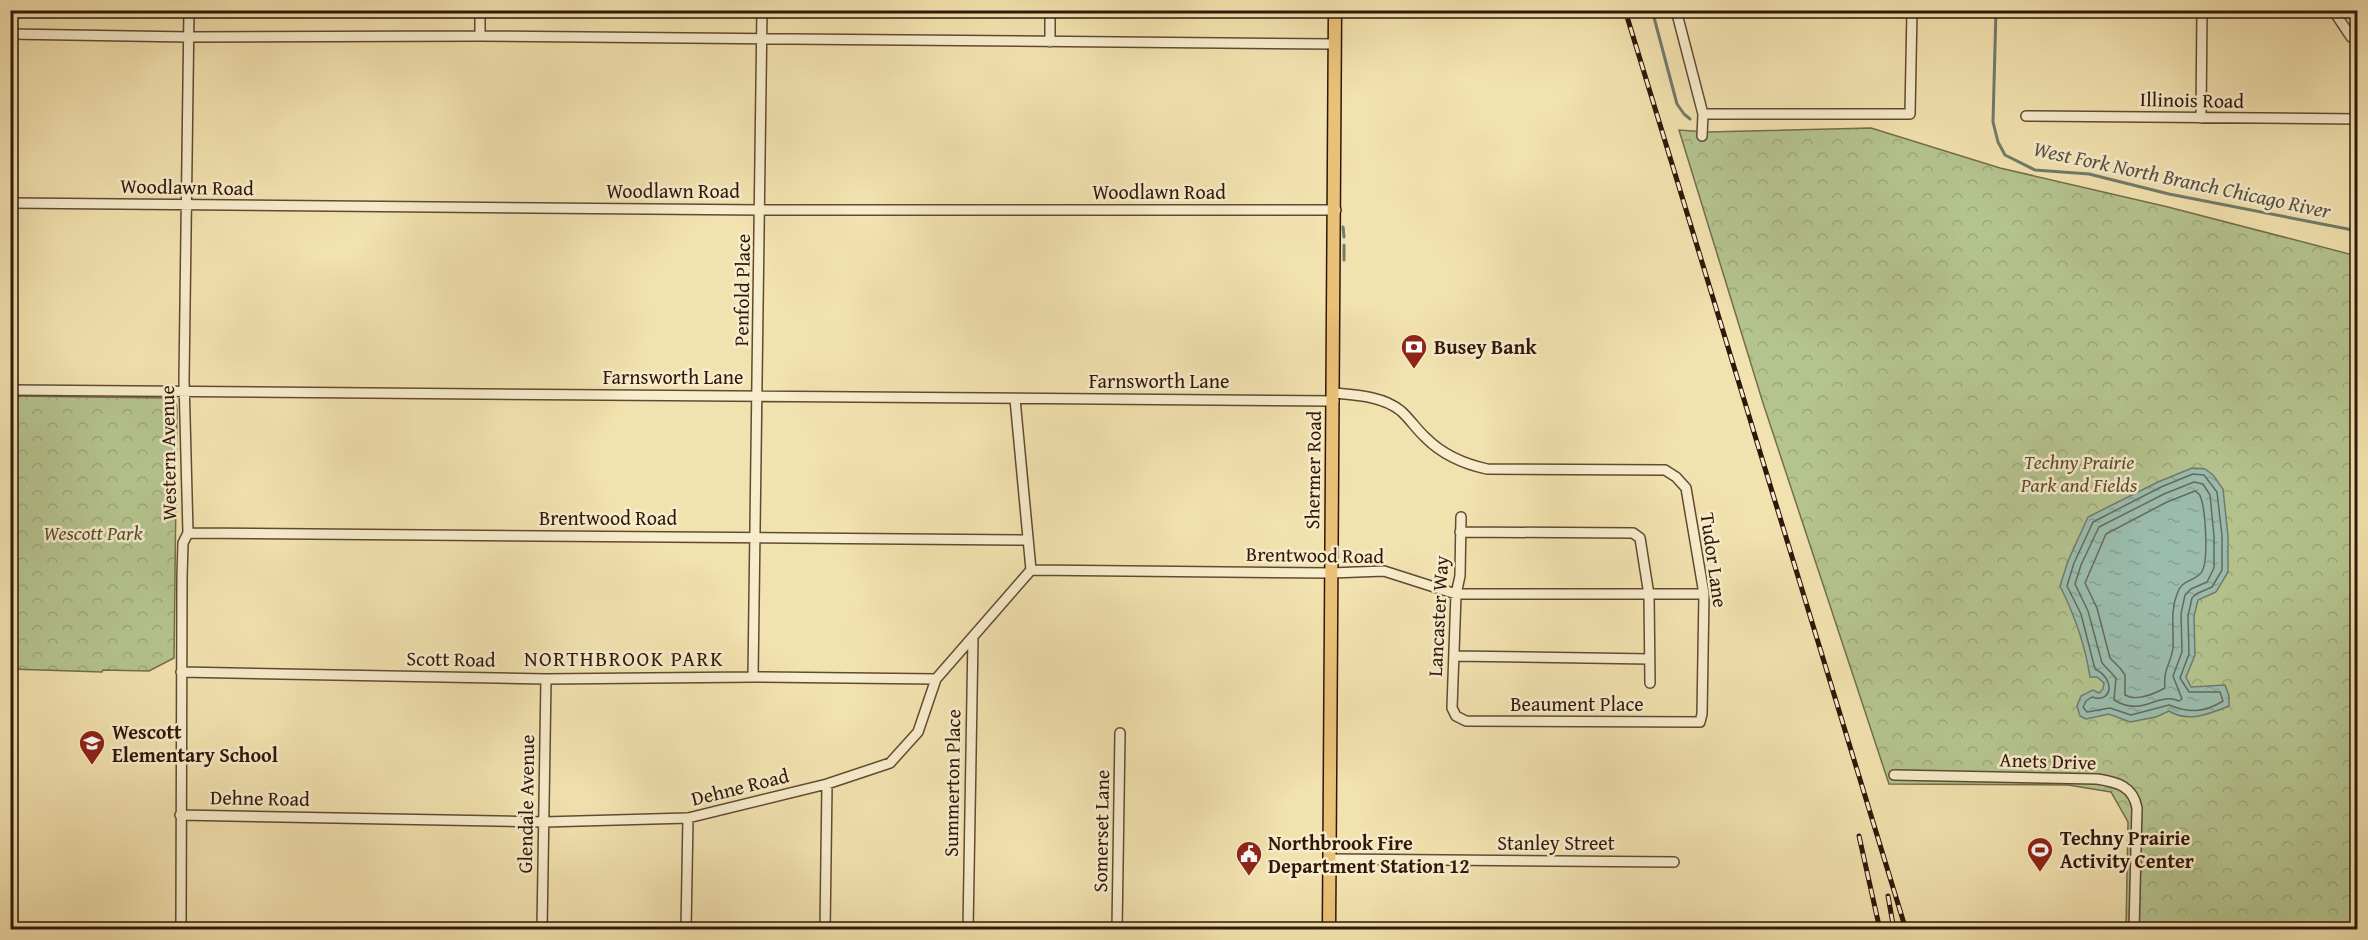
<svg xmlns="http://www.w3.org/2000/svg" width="2368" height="940" font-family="'Gentium Book Plus',serif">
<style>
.park{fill:url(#park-crowns);stroke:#736e4c;stroke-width:1.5}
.water{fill:url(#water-ripples);stroke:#717b6d;stroke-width:1.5}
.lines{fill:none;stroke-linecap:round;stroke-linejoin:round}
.shore{stroke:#666a5c;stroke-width:1.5}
.stream{stroke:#717b6d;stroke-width:3}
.minor-casing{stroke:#614a33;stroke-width:12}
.major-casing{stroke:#31170a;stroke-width:15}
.minor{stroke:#f7eccb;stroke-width:9}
.major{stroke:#e9c178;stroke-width:12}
.rail-casing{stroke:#31170a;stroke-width:5}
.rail{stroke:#f7eccb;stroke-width:3;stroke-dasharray:9;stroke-linecap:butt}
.labels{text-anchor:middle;stroke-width:5;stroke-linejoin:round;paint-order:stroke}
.street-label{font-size:20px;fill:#31170a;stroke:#f7eccb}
.poi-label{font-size:20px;font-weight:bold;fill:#31170a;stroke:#f7eccb;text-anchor:start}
.park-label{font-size:20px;font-style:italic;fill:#594b32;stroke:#f7eccb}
.water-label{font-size:21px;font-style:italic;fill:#565144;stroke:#f7eccb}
.neighbourhood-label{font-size:21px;letter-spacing:1.5px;fill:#31170a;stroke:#f7eccb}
</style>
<defs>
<pattern id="park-crowns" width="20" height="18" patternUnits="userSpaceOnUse" patternTransform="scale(1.5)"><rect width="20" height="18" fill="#b5c48f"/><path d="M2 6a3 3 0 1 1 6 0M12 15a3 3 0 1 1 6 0" fill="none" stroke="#9ca87a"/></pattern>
<pattern id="water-ripples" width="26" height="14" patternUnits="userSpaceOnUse" patternTransform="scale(1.5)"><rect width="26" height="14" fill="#9bbdaf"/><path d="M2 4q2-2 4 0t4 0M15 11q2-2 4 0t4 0" fill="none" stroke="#86a295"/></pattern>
</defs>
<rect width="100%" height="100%" fill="#f2e2af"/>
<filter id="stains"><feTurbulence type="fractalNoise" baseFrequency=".00333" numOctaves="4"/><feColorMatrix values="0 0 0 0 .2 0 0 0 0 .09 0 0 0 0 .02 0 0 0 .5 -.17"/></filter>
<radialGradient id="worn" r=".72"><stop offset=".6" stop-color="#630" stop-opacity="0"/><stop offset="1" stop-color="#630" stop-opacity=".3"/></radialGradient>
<path class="park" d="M1871,128L2000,168L2168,207L2357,256V929H2126L2128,822L2111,792L2068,785L1889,784L1763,403L1679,130L1707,132Z
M11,396L165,398L176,402L177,409L174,658L149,671L103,670L102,672L11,669Z"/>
<path class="water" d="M2192,468L2205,469L2213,475L2223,489L2228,536V572L2216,592L2198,600L2194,616L2195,655L2186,677L2191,687L2225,685L2229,696V706C2209,714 2188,723 2169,711L2156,717L2130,722L2109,714L2086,719L2080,716L2077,706L2081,696L2093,690L2099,693L2103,689L2104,683L2097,677H2090C2085,644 2075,616 2060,586L2068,561L2088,517L2158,482Z"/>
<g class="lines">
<path class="shore" d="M2193,474L2204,475L2217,492L2222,536V570L2212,587L2196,594L2192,598L2188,616L2189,654L2180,678L2189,692H2220L2223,701C2204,713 2189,713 2169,705L2131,715L2110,708L2087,712L2083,707L2086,701L2092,697C2111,704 2117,680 2095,669L2081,614L2067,586L2074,563L2093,522L2161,487Z
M2194,482L2203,484L2210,495L2214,536V568L2207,582L2191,589L2185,595L2181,614L2182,652L2173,676L2182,699L2179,701C2157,691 2144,718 2114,700L2116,678L2102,663L2088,611L2075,584L2081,565L2099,527L2164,494Z
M2195,491C2198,493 2200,494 2201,498C2205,510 2210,566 2200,574C2192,582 2181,580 2177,594C2170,612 2174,630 2173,648C2171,665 2163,667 2165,688C2154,694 2137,702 2125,695V675L2120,668L2110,658L2097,608L2085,583L2106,534L2167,502Z"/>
<path class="stream" d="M1652,10L1677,104L1684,114L1690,119
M1996,10L1993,122L1998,142L2005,155L2035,170L2089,174L2169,194L2358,231
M1343,227L1344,237
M1344,245V260"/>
<g class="minor-casing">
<path id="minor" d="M1676,10L1703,114L1702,136
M2333,10L2351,37
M10,34L189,37L480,36L1335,44
M480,36V10
M1050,42V10
M1703,114H1910L1912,10
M2026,116L2358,119
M2201,118L2202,10
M10,203L761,210H1336
M10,390L1334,401
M1334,393C1356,395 1383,396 1401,411C1410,419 1417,430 1426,438C1443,455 1464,464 1487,469L1665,470L1676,477L1686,488L1704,594L1702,714L1700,722L1466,721L1456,716L1452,708L1456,594L1460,576L1461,517
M1460,532L1633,533L1640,538L1649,595L1650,683
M188,533L1027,540
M1031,570L1331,573L1384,571L1456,594H1704
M1454,656L1650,659
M181,672L546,679L753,677L936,679
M753,677L762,10
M1894,775L2097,779C2117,782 2133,786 2137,808L2134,930
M180,815L544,822L688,818L827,784L890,763L918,732L936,679L1031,570L1015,399
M1330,859L1674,862
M181,930L182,577L183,543L188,533L184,380L189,10
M542,930L546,679
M686,930L688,818
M825,930L827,784
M968,930L973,637
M1117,930L1120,733"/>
</g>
<g class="major-casing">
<path id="major" d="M1329,930L1335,10"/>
</g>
<use href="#minor" class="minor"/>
<use href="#major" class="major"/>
<g class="rail-casing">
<path id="rail" d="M1625,10L1906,930
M1859,836L1880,930
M1888,896L1894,930"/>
</g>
<use href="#rail" class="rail"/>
</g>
<defs>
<g id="bank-pin" transform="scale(1.35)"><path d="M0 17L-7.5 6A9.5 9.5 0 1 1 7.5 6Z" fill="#8f2418" stroke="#f7eccb"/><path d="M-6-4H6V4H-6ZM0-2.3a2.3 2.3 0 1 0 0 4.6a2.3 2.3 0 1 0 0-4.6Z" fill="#fff"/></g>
<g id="school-pin" transform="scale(1.35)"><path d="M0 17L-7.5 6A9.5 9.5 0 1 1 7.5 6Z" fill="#8f2418" stroke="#f7eccb"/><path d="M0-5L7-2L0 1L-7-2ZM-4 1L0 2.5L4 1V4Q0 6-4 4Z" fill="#fff"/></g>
<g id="stadium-pin" transform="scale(1.35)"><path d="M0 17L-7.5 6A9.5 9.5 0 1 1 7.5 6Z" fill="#8f2418" stroke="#f7eccb"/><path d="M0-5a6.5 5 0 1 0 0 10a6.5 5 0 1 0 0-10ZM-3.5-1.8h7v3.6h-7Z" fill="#fff"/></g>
<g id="civic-pin" transform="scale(1.35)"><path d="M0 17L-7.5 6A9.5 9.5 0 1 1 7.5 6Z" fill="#8f2418" stroke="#f7eccb"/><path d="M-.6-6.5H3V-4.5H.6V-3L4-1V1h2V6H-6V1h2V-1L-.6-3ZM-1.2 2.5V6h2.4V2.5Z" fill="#fff"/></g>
</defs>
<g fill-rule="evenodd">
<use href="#bank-pin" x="1414" y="347"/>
<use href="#school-pin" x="92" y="743"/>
<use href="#stadium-pin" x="2040" y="850"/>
<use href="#civic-pin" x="1249" y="854"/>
</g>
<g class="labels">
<g class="street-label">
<text transform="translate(2192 100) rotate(1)" y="7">Illinois Road</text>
<text transform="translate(187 187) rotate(1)" y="7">Woodlawn Road</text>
<text x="673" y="198">Woodlawn Road</text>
<text x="1159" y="199">Woodlawn Road</text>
<text transform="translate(742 290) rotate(-89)" y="7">Penfold Place</text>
<text x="673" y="384">Farnsworth Lane</text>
<text x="1159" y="388">Farnsworth Lane</text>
<text transform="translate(168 453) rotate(-91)" y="7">Western Avenue</text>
<text transform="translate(1313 470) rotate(-89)" y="7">Shermer Road</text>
<text x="608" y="525">Brentwood Road</text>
<text transform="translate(1315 555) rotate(1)" y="7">Brentwood Road</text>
<text transform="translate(1714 560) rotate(82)" y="7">Tudor Lane</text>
<text transform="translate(1438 616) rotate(-87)" y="7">Lancaster Way</text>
<text transform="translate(451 659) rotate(1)" y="7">Scott Road</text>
<text x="1577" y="711">Beaument Place</text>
<text transform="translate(2048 761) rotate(2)" y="7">Anets Drive</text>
<text transform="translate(952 783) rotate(-89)" y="7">Summerton Place</text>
<text transform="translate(740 787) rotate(-14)" y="7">Dehne Road</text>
<text transform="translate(260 798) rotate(1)" y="7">Dehne Road</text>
<text transform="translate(526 804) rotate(-89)" y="7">Glendale Avenue</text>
<text transform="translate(1101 831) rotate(-89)" y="7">Somerset Lane</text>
<text x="1556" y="850">Stanley Street</text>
</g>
<g class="poi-label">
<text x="1434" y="354">Busey Bank</text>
<text x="112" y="739">Wescott<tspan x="112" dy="23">Elementary School</tspan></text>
<text x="2060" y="845">Techny Prairie<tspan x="2060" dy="23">Activity Center</tspan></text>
<text x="1268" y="850">Northbrook Fire<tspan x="1268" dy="23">Department Station 12</tspan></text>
</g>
<g class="park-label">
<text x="2079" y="469">Techny Prairie<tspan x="2079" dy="23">Park and Fields</tspan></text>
<text x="93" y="540">Wescott Park</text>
</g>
<g class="water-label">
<text transform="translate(2182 180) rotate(12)" y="7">West Fork North Branch Chicago River</text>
</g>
<g class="neighbourhood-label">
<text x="624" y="666">NORTHBROOK PARK</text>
</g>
</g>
<rect width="2368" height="940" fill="none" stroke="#f2e2af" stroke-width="36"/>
<rect x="12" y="12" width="2344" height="916" fill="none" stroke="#31170a" stroke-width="3"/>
<rect x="18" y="18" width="2332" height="904" fill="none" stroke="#31170a" stroke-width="1.5"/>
<rect width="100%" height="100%" filter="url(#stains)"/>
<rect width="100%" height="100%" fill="url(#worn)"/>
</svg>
